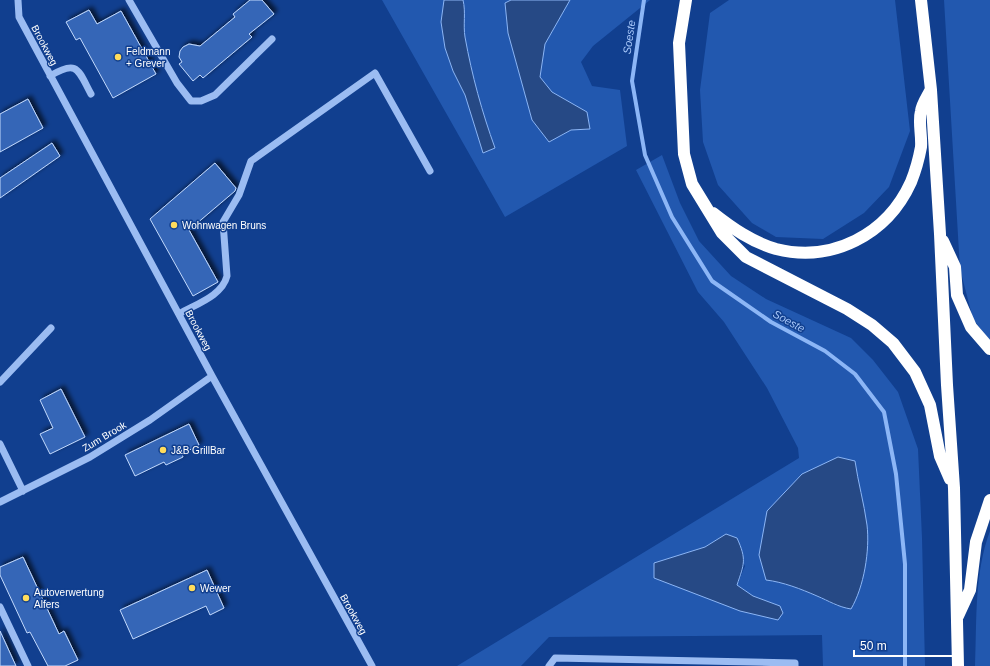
<svg xmlns="http://www.w3.org/2000/svg" width="990" height="666" font-family="Helvetica,sans-serif">
<style>
.green{fill:#2258af;fill-rule:evenodd}
.water{fill:#264985;stroke:#8cb6f6}
.lines{fill:none;stroke-linecap:round;stroke-linejoin:round}
.stream{stroke:#8cb6f6;stroke-width:4}
.building{fill:#3466b7;stroke:#c2d9fd;filter:url(#shadow)}
.minor{stroke:#9bbcf2;stroke-width:7}
.highway{stroke:#fff;stroke-width:12}
.poi-dot{fill:#ffdc5c;stroke:#113f8f;stroke-width:1.5}
.labels{text-anchor:middle;stroke-width:3;stroke-linejoin:round;paint-order:stroke}
.street-label{font-size:10px;fill:#fff;stroke:#113f8f}
.poi-label{font-size:10px;fill:#fff;stroke:#113f8f;text-anchor:start}
.water-label{font-size:11px;font-style:italic;fill:#a7c7f9;stroke:#113f8f}
</style>
<defs>
<filter id="shadow"><feDropShadow dx="3.5" dy="-3.5" stdDeviation="2" flood-color="#0009"/></filter>
</defs>
<rect width="100%" height="100%" fill="#113f8f"/>
<path class="green" d="M382,0H444L441,22L445,48L453,71L465,95L483,153L495,148C482,111 472,76 465,37C463,25 466,12 463,0H511L505,3L508,33L532,120L549,142L571,130L590,129L587,112L552,92L540,77L545,44L570,0H650L593,46L581,62L592,86L620,90L627,146L505,217Z
M729,0H895L910,131L889,187L864,213L823,239L776,237L752,223L718,185L703,142L700,90L710,13Z
M944,0H990V341L973,319L960,269Z
M662,155L680,203L699,241L731,276L766,299L851,338L873,360L898,392L918,449L922,538L925,666H823L822,635L549,637L521,666H457L799,458L798,448L767,388L724,322L698,292L636,170ZM855,461L857,475L837,606C815,595 791,583 766,580ZM726,534L745,566L737,585L753,596L780,606L778,620L654,578V563L705,547Z
M990,531V666H975C977,621 974,573 990,531Z"/>
<path class="water" d="M444,0H463C466,12 463,25 465,37C472,76 482,112 495,148L483,153L465,95L453,71L445,48L441,22Z
M511,0H570L545,44L540,77L552,92L587,112L590,129L571,130L549,142L532,120L508,33L505,3Z
M838,457L855,461C858,482 864,503 867,525C870,550 864,587 851,609C838,607 829,601 817,596C801,589 783,582 766,580L759,555L767,511L802,474Z
M726,534L737,538C747,560 744,564 737,585L753,596L780,606L783,613L778,620L740,611L654,578V563L705,547Z"/>
<g class="lines">
<path class="stream" d="M644,0L632,81L645,155L672,217L712,281L771,322L825,351L855,374L884,412L896,474L905,564V666"/>
</g>
<path class="building" d="M250,0H262L274,14L249,34L252,37L203,78L200,75L193,81L179,64L182,62L179,57L180,51L183,47L189,44L200,46L235,17L233,14Z
M89,10L97,24L121,11L156,74L113,98L80,38L76,40L66,22Z
M28,99L43,128L0,152V114Z
M52,143L60,156L0,198V178Z
M215,163L236,188L235,191L189,230L218,282L193,296L150,219Z
M61,389L85,437L50,454L40,434L53,428L40,400Z
M189,424L199,445L182,454L183,457L166,465L164,462L135,476L125,455Z
M23,557L59,634L64,631L78,660L65,666H48L30,632L27,633L0,575V567Z
M207,570L224,608L210,615L206,606L133,639L120,610Z
M0,631L16,666H0Z"/>
<g class="lines">
<path class="minor" d="M18,0L19,17L34,45L212,376L372,666
M129,0L177,83L191,101H201L215,95L272,39
M50,76C78,59 78,70 91,94
M179,314C196,304 222,296 227,276L223,222L239,195L251,161L375,73L430,171
M0,382L51,328
M0,444L23,491
M0,502L90,457L150,420L212,376
M0,607L28,666
M549,666L555,658L795,663V666"/>
<path class="highway" d="M686,0L679,43L684,154L692,184L722,233L746,257L847,309L872,325L893,343L915,372L930,405L940,456L950,479
M921,0L931,90L940,234L947,385L954,488L958,666
M713,213C732,228 752,242 776,249C832,263 887,235 911,182C915,172 919,158 921,147C922,135 918,122 921,111C922,104 927,97 930,91
M943,241L955,267L957,295L971,327L990,349
M958,616L970,590L976,542L990,500"/>
</g>
<g class="poi-dot">
<circle cx="118" cy="57" r="4"/>
<circle cx="174" cy="225" r="4"/>
<circle cx="163" cy="450" r="4"/>
<circle cx="192" cy="588" r="4"/>
<circle cx="26" cy="598" r="4"/>
</g>
<g class="labels">
<g class="street-label">
<text transform="translate(45 45) rotate(62)" y="4">Brookweg</text>
<text transform="translate(199 330) rotate(62)" y="4">Brookweg</text>
<text transform="translate(104 436) rotate(-31)" y="4">Zum Brook</text>
<text transform="translate(354 614) rotate(61)" y="4">Brookweg</text>
</g>
<g class="poi-label">
<text x="126" y="55">Feldmann<tspan x="126" dy="12">+ Grever</tspan></text>
<text x="182" y="229">Wohnwagen Bruns</text>
<text x="171" y="454">J&amp;B GrillBar</text>
<text x="200" y="592">Wewer</text>
<text x="34" y="596">Autoverwertung<tspan x="34" dy="12">Alfers</tspan></text>
</g>
<g class="water-label">
<text transform="translate(629 37) rotate(-82)" y="4">Soeste</text>
<text transform="translate(789 321) rotate(29)" y="4">Soeste</text>
</g>
</g>
<path d="M854 650v6h99v-6" fill="none" stroke="#ffffff" stroke-width="2"/>
<text x="860" y="650" font-size="12" fill="#ffffff" stroke="#113f8f" stroke-width="3" paint-order="stroke">50 m</text>
</svg>
